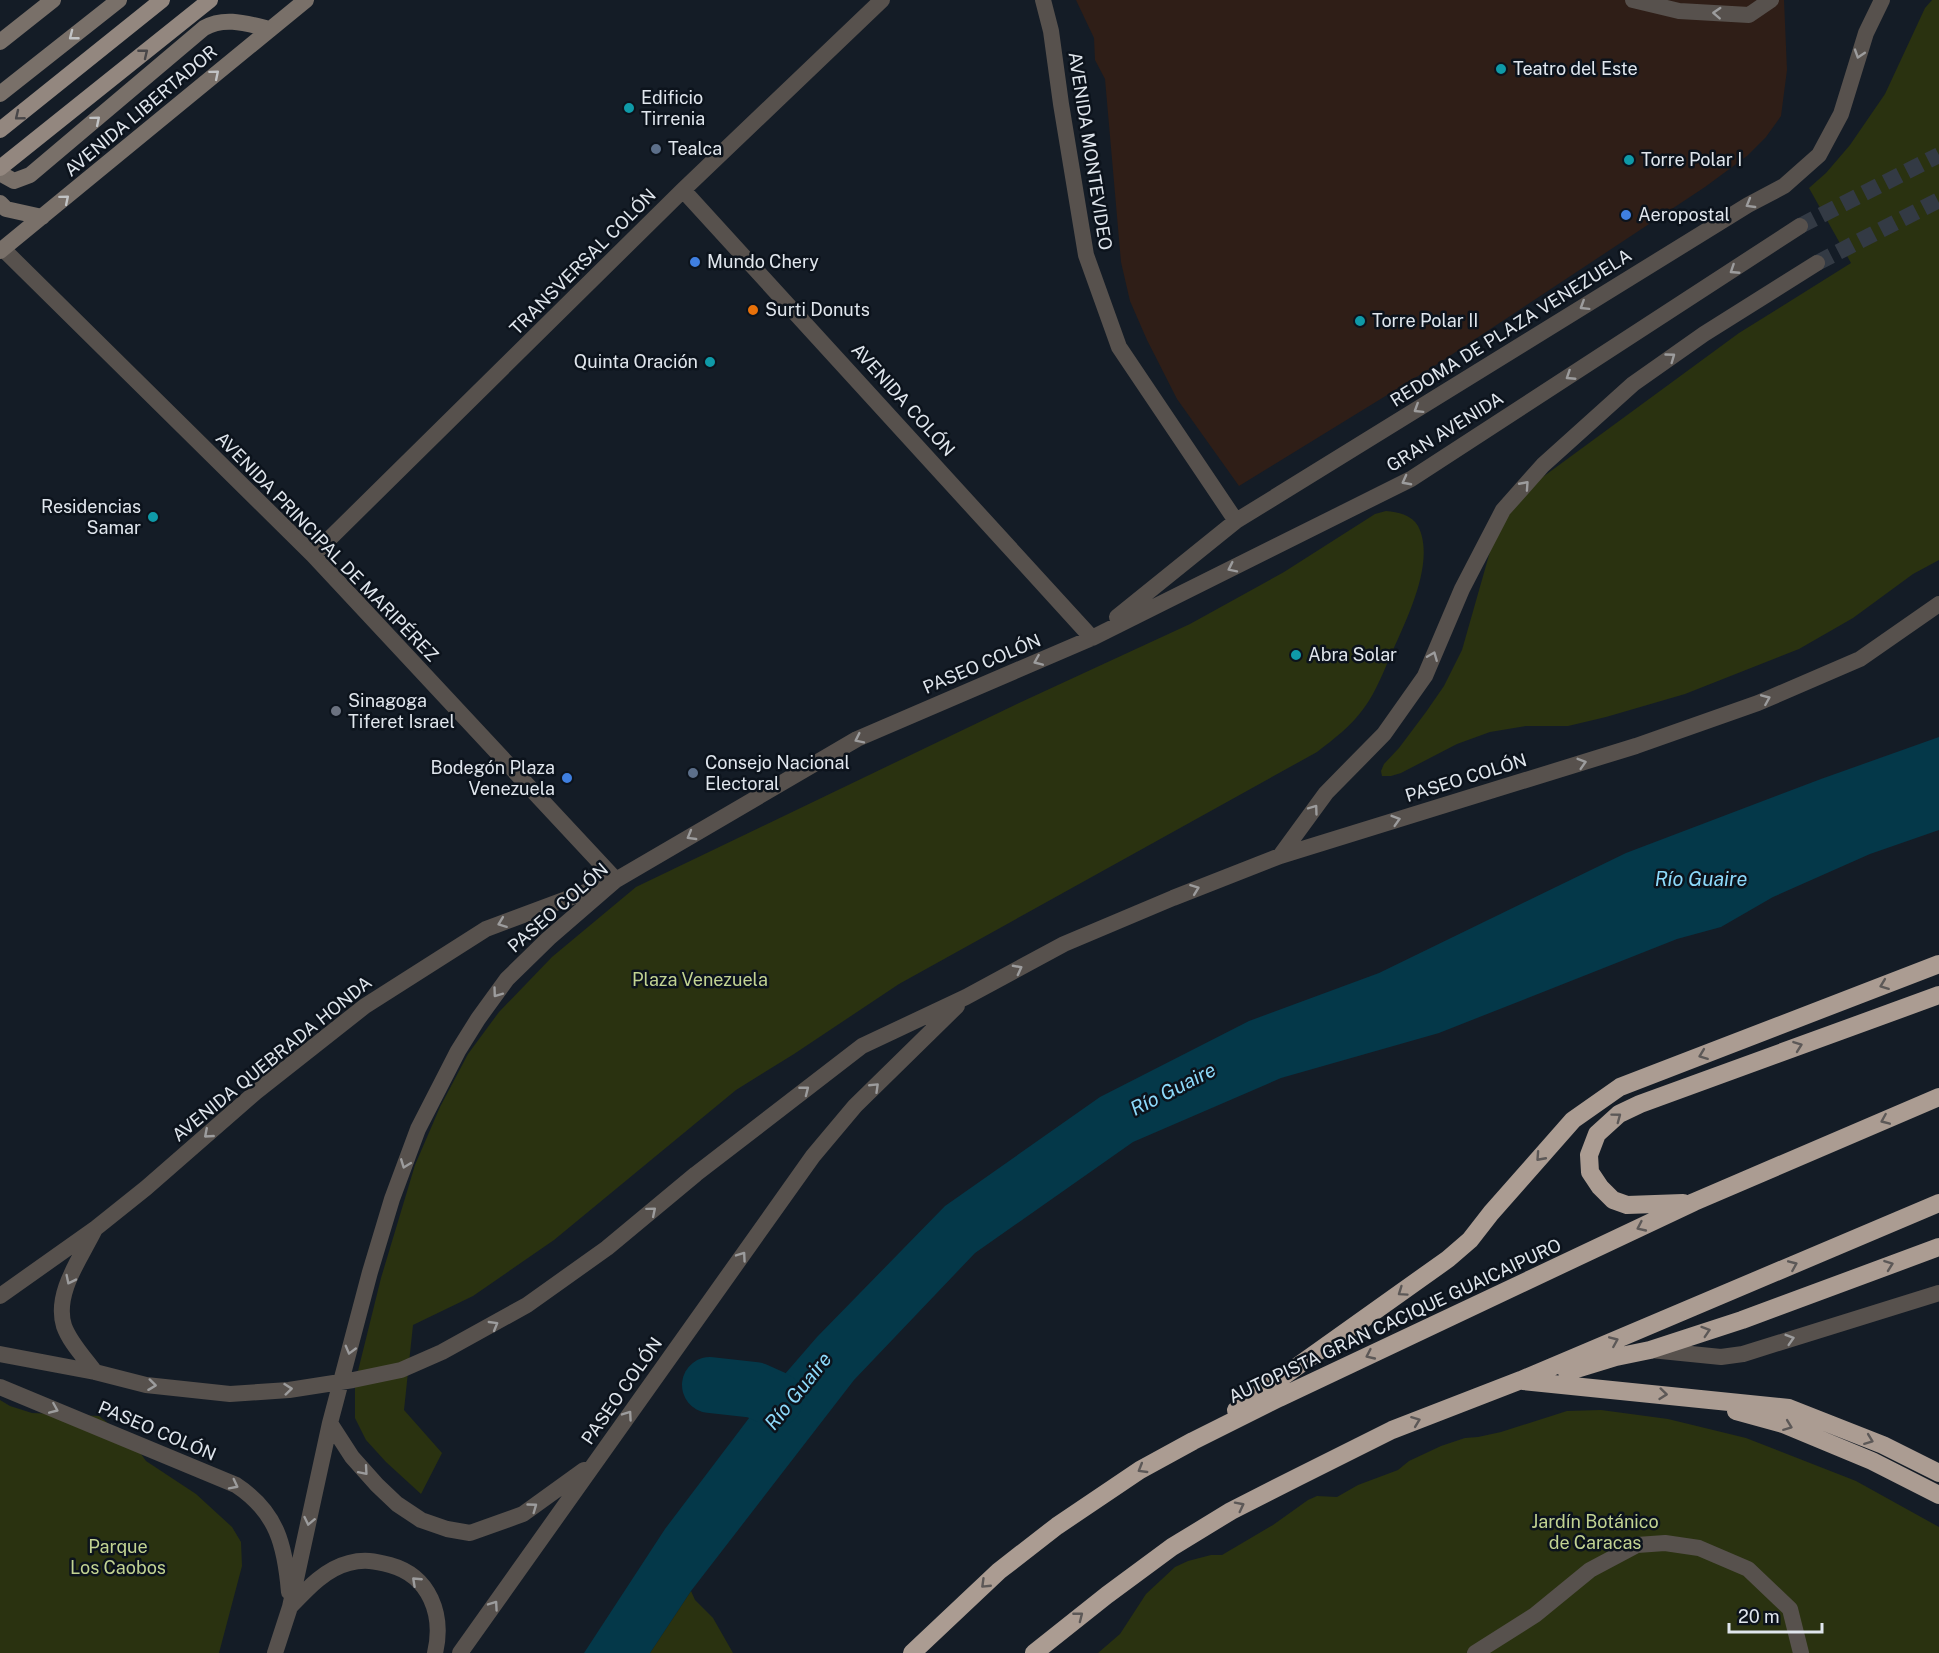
<svg xmlns="http://www.w3.org/2000/svg" width="1939" height="1653" font-family="'Public Sans',sans-serif">
<style>
.commercial{fill:#2f1e17}
.green{fill:#2a3210}
.water{fill:#043849}
.lines{fill:none;stroke-linecap:round;stroke-linejoin:round}
.river{stroke:#043849;stroke-width:56}
.minor-tunnel{stroke:#333a44;stroke-width:16;stroke-dasharray:16 8;stroke-linecap:butt}
.service{stroke:#57514d;stroke-width:16}
.minor{stroke:#57514d;stroke-width:16}
.secondary{stroke:#797069;stroke-width:16}
.primary{stroke:#93877f;stroke-width:16}
.motorway{stroke:#ab9c92;stroke-width:18}
.oneway{stroke:#9c9c9d}
.oneway2{stroke:#c1c3c5}
.oneway3{stroke:#494749}
.oneway4{stroke:#5c5857}
.culture-dot{fill:#0f9aa8;stroke:#0c131c;stroke-width:2}
.service-dot{fill:#5c6f8a;stroke:#0c131c;stroke-width:2}
.shop-dot{fill:#3f7fe0;stroke:#0c131c;stroke-width:2}
.food-dot{fill:#e8710a;stroke:#0c131c;stroke-width:2}
.worship-dot{fill:#6b7280;stroke:#0c131c;stroke-width:2}
.labels{text-anchor:middle;stroke-width:5;stroke-linejoin:round;paint-order:stroke}
.poi-label{font-size:18px;fill:#e0e6ed;stroke:#0c131c;text-anchor:start}
.street-label{font-size:18px;fill:#e0e6ed;stroke:#0c131c}
.park-label{font-size:18px;fill:#c2d392;stroke:#0c131c}
.water-label{font-size:20px;font-style:italic;fill:#8ddafb;stroke:#0c131c}
</style>
<rect width="100%" height="100%" fill="#141c26"/>
<path class="commercial" d="M1076,0H1784L1787,70L1781,116L1766,137L1747,156L1705,187L1436,365L1239,486L1177,399L1147,340L1130,301L1121,262L1105,79L1095,60L1094,38Z"/>
<path class="green" d="M1932,0H1939V560L1913,574L1853,618L1799,649L1685,694L1606,717L1568,726H1526L1490,732L1457,744L1401,773L1391,776H1382L1381,771L1384,764L1399,748L1426,712L1444,686L1462,650L1495,534L1521,493L1739,333L1851,263L1809,188L1826,173L1850,145L1885,94L1925,8Z
M1386,511C1398,512 1412,515 1418,526C1436,561 1407,618 1393,650C1384,670 1377,690 1364,708C1351,726 1334,739 1317,752L899,984L794,1054L736,1090L554,1240L473,1296L413,1325L404,1410L442,1453L421,1494L386,1462L366,1440L355,1418V1383L381,1278L415,1165L440,1107L468,1054L499,1012L552,957L636,887L1019,703L1190,624L1284,572L1375,514Z
M0,1400L10,1406L32,1413L99,1416L134,1444L146,1461L196,1494L232,1527L241,1542L242,1566L219,1653H0Z
M1601,1410L1668,1419L1746,1438L1856,1481L1939,1527V1653H1098L1120,1634L1146,1594L1175,1567L1188,1561L1211,1555H1222L1273,1525L1308,1500L1317,1496L1337,1497L1358,1485L1398,1470L1409,1461L1441,1446L1465,1438L1478,1437L1501,1432L1567,1411Z
M691,1591L695,1600L713,1618L733,1653H650Z"/>
<path class="water" d="M1939,737V830L1870,854L1773,897L1721,927L1677,939L1439,1033L1281,1078L1133,1142L975,1253L854,1380L691,1591L650,1653H584L665,1529L765,1397L817,1337L945,1206L1100,1097L1249,1021L1379,973L1626,853L1821,779Z"/>
<g class="lines">
<path class="river" d="M710,1385L755,1390L775,1399"/>
<path class="minor-tunnel" d="M1800,226L1939,155
M1817,263L1939,200"/>
<path class="service" d="M1651,1350L1721,1357L1743,1354L1939,1293
M1475,1653L1535,1615L1590,1570L1637,1545L1665,1543L1699,1548L1748,1569L1790,1609L1801,1653"/>
<path class="minor" d="M1043,0L1051,31L1061,104L1086,255L1119,347L1236,521
M1633,0L1679,11L1749,15L1771,0
M683,190L1092,638
M3,249L313,555L616,880
M313,555L683,190L882,0
M1117,617L1236,521L1748,205L1784,186L1819,155L1841,114L1866,33L1882,0
M1280,856L1326,793L1384,734L1425,676L1462,589L1503,510L1543,465L1633,384L1704,334L1817,263
M94,1231C80,1259 54,1294 64,1326C70,1343 85,1358 95,1372
M0,1296L96,1228L146,1188L256,1092L365,1006L486,929L604,885
M0,1354L95,1372L146,1385L230,1394L289,1390L353,1380L401,1370L442,1352L527,1305L607,1248L696,1174L862,1046L966,997L1064,944L1173,898L1280,856L1636,746L1758,703L1860,659L1939,604
M0,1387L236,1485C277,1512 285,1545 289,1592
M330,1423L352,1457L377,1485L397,1504L421,1520L447,1529L470,1533L523,1514L584,1470
M290,1607C307,1589 325,1569 349,1563C364,1559 375,1561 390,1565C430,1576 444,1615 435,1653
M275,1653L290,1607L330,1423L370,1272L392,1199L418,1129L458,1051L478,1019L507,979L549,938L616,880L857,739L1092,638L1411,479L1800,226
M460,1653L813,1156L855,1106L957,1006"/>
<path class="secondary" d="M0,42L53,0
M0,94L119,0
M0,171L5,176L14,181L30,175L204,28C225,16 248,24 270,29
M0,203L6,209L42,217
M0,251L306,0"/>
<path class="primary" d="M0,130L162,0
M0,168L210,0"/>
<path class="motorway" d="M1683,1203L1627,1205L1613,1200L1600,1187L1590,1172L1589,1155L1597,1134L1619,1114L1640,1104L1939,995
M1567,1372L1616,1357L1650,1350L1742,1320L1939,1247
M1523,1381L1789,1408L1883,1445L1939,1473
M1236,1410L1448,1259L1470,1240L1491,1213L1573,1120L1620,1087L1939,964
M1736,1411L1783,1424L1872,1461L1939,1495
M912,1653L999,1571L1057,1526L1140,1470L1193,1441L1279,1398L1694,1202L1939,1097
M1034,1653L1107,1595L1172,1547L1231,1511L1298,1477L1392,1430L1521,1380L1939,1203"/>
</g>
<defs><path id="oneway-chevron" d="M-2-3.5L2.5 0L-2 3.5" fill="none" stroke-width="1.6" stroke-linecap="round" stroke-linejoin="round" transform="scale(1.5)"/></defs>
<g class="oneway">
<use href="#oneway-chevron" transform="translate(1717 13) rotate(-177)"/>
<use href="#oneway-chevron" transform="translate(1859 54) rotate(108)"/>
<use href="#oneway-chevron" transform="translate(1750 204) rotate(150)"/>
<use href="#oneway-chevron" transform="translate(1734 270) rotate(147)"/>
<use href="#oneway-chevron" transform="translate(1584 306) rotate(148)"/>
<use href="#oneway-chevron" transform="translate(1671 357) rotate(-36)"/>
<use href="#oneway-chevron" transform="translate(1570 376) rotate(147)"/>
<use href="#oneway-chevron" transform="translate(1418 409) rotate(148)"/>
<use href="#oneway-chevron" transform="translate(1406 481) rotate(152)"/>
<use href="#oneway-chevron" transform="translate(1525 485) rotate(-48)"/>
<use href="#oneway-chevron" transform="translate(1232 568) rotate(154)"/>
<use href="#oneway-chevron" transform="translate(1433 656) rotate(-68)"/>
<use href="#oneway-chevron" transform="translate(1038 661) rotate(157)"/>
<use href="#oneway-chevron" transform="translate(1766 699) rotate(-23)"/>
<use href="#oneway-chevron" transform="translate(859 739) rotate(154)"/>
<use href="#oneway-chevron" transform="translate(1582 763) rotate(-17)"/>
<use href="#oneway-chevron" transform="translate(1314 809) rotate(-54)"/>
<use href="#oneway-chevron" transform="translate(1396 820) rotate(-17)"/>
<use href="#oneway-chevron" transform="translate(691 836) rotate(150)"/>
<use href="#oneway-chevron" transform="translate(1195 889) rotate(-21)"/>
<use href="#oneway-chevron" transform="translate(502 923) rotate(159)"/>
<use href="#oneway-chevron" transform="translate(1018 969) rotate(-28)"/>
<use href="#oneway-chevron" transform="translate(497 993) rotate(126)"/>
<use href="#oneway-chevron" transform="translate(875 1087) rotate(-44)"/>
<use href="#oneway-chevron" transform="translate(805 1090) rotate(-38)"/>
<use href="#oneway-chevron" transform="translate(208 1134) rotate(139)"/>
<use href="#oneway-chevron" transform="translate(405 1164) rotate(111)"/>
<use href="#oneway-chevron" transform="translate(652 1211) rotate(-40)"/>
<use href="#oneway-chevron" transform="translate(742 1256) rotate(-55)"/>
<use href="#oneway-chevron" transform="translate(70 1280) rotate(116)"/>
<use href="#oneway-chevron" transform="translate(494 1325) rotate(-30)"/>
<use href="#oneway-chevron" transform="translate(1790 1339) rotate(-17)"/>
<use href="#oneway-chevron" transform="translate(350 1350) rotate(105)"/>
<use href="#oneway-chevron" transform="translate(152 1385) rotate(7)"/>
<use href="#oneway-chevron" transform="translate(288 1389) rotate(-6)"/>
<use href="#oneway-chevron" transform="translate(54 1409) rotate(23)"/>
<use href="#oneway-chevron" transform="translate(628 1415) rotate(-55)"/>
<use href="#oneway-chevron" transform="translate(364 1471) rotate(49)"/>
<use href="#oneway-chevron" transform="translate(234 1485) rotate(27)"/>
<use href="#oneway-chevron" transform="translate(533 1507) rotate(-36)"/>
<use href="#oneway-chevron" transform="translate(309 1521) rotate(102)"/>
<use href="#oneway-chevron" transform="translate(416 1581) rotate(-137)"/>
<use href="#oneway-chevron" transform="translate(494 1605) rotate(-55)"/>
</g>
<g class="oneway2">
<use href="#oneway-chevron" transform="translate(73 36) rotate(142)"/>
<use href="#oneway-chevron" transform="translate(215 74) rotate(-40)"/>
<use href="#oneway-chevron" transform="translate(96 120) rotate(-40)"/>
<use href="#oneway-chevron" transform="translate(65 199) rotate(-40)"/>
</g>
<g class="oneway3">
<use href="#oneway-chevron" transform="translate(144 53) rotate(-39)"/>
<use href="#oneway-chevron" transform="translate(19 116) rotate(141)"/>
</g>
<g class="oneway4">
<use href="#oneway-chevron" transform="translate(1884 985) rotate(159)"/>
<use href="#oneway-chevron" transform="translate(1798 1046) rotate(-20)"/>
<use href="#oneway-chevron" transform="translate(1703 1055) rotate(159)"/>
<use href="#oneway-chevron" transform="translate(1617 1117) rotate(-37)"/>
<use href="#oneway-chevron" transform="translate(1885 1120) rotate(157)"/>
<use href="#oneway-chevron" transform="translate(1540 1157) rotate(132)"/>
<use href="#oneway-chevron" transform="translate(1641 1227) rotate(155)"/>
<use href="#oneway-chevron" transform="translate(1793 1265) rotate(-23)"/>
<use href="#oneway-chevron" transform="translate(1889 1265) rotate(-20)"/>
<use href="#oneway-chevron" transform="translate(1402 1292) rotate(145)"/>
<use href="#oneway-chevron" transform="translate(1706 1331) rotate(-18)"/>
<use href="#oneway-chevron" transform="translate(1614 1341) rotate(-23)"/>
<use href="#oneway-chevron" transform="translate(1370 1355) rotate(155)"/>
<use href="#oneway-chevron" transform="translate(1663 1394) rotate(6)"/>
<use href="#oneway-chevron" transform="translate(1416 1421) rotate(-21)"/>
<use href="#oneway-chevron" transform="translate(1788 1426) rotate(21)"/>
<use href="#oneway-chevron" transform="translate(1869 1440) rotate(21)"/>
<use href="#oneway-chevron" transform="translate(1142 1469) rotate(149)"/>
<use href="#oneway-chevron" transform="translate(1240 1506) rotate(-27)"/>
<use href="#oneway-chevron" transform="translate(985 1584) rotate(136)"/>
<use href="#oneway-chevron" transform="translate(1079 1616) rotate(-38)"/>
</g>
<g class="culture-dot">
<circle cx="1501" cy="69" r="6"/>
<circle cx="629" cy="108" r="6"/>
<circle cx="1629" cy="160" r="6"/>
<circle cx="1360" cy="321" r="6"/>
<circle cx="710" cy="362" r="6"/>
<circle cx="153" cy="517" r="6"/>
<circle cx="1296" cy="655" r="6"/>
</g>
<g class="service-dot">
<circle cx="656" cy="149" r="6"/>
<circle cx="693" cy="773" r="6"/>
</g>
<g class="shop-dot">
<circle cx="1626" cy="215" r="6"/>
<circle cx="695" cy="262" r="6"/>
<circle cx="567" cy="778" r="6"/>
</g>
<circle class="food-dot" cx="753" cy="310" r="6"/>
<circle class="worship-dot" cx="336" cy="711" r="6"/>
<g class="labels">
<g class="poi-label">
<text x="1513" y="75">Teatro del Este</text>
<text x="641" y="104">Edificio<tspan x="641" dy="21">Tirrenia</tspan></text>
<text x="668" y="155">Tealca</text>
<text x="1641" y="166">Torre Polar I</text>
<text x="1638" y="221">Aeropostal</text>
<text x="707" y="268">Mundo Chery</text>
<text x="765" y="316">Surti Donuts</text>
<text x="1372" y="327">Torre Polar II</text>
<text x="698" y="368" text-anchor="end">Quinta Oración</text>
<text x="141" y="513" text-anchor="end">Residencias<tspan x="141" dy="21">Samar</tspan></text>
<text x="1308" y="661">Abra Solar</text>
<text x="348" y="707">Sinagoga<tspan x="348" dy="21">Tiferet Israel</tspan></text>
<text x="705" y="769">Consejo Nacional<tspan x="705" dy="21">Electoral</tspan></text>
<text x="555" y="774" text-anchor="end">Bodegón Plaza<tspan x="555" dy="21">Venezuela</tspan></text>
</g>
<g class="street-label">
<text transform="translate(141 111) rotate(-40)" y="6">AVENIDA LIBERTADOR</text>
<text transform="translate(1090 151) rotate(81)" y="6">AVENIDA MONTEVIDEO</text>
<text transform="translate(583 262) rotate(-45)" y="6">TRANSVERSAL COLÓN</text>
<text transform="translate(1511 328) rotate(-32)" y="6">REDOMA DE PLAZA VENEZUELA</text>
<text transform="translate(903 400) rotate(48)" y="6">AVENIDA COLÓN</text>
<text transform="translate(1445 432) rotate(-32)" y="6">GRAN AVENIDA</text>
<text transform="translate(327 547) rotate(46)" y="6">AVENIDA PRINCIPAL DE MARIPÉREZ</text>
<text transform="translate(982 664) rotate(-23)" y="6">PASEO COLÓN</text>
<text transform="translate(1466 778) rotate(-17)" y="6">PASEO COLÓN</text>
<text transform="translate(558 908) rotate(-41)" y="6">PASEO COLÓN</text>
<text transform="translate(272 1059) rotate(-39)" y="6">AVENIDA QUEBRADA HONDA</text>
<text transform="translate(1395 1321) rotate(-25)" y="6">AUTOPISTA GRAN CACIQUE GUAICAIPURO</text>
<text transform="translate(622 1391) rotate(-55)" y="6">PASEO COLÓN</text>
<text transform="translate(157 1431) rotate(23)" y="6">PASEO COLÓN</text>
</g>
<g class="park-label">
<text x="700" y="986">Plaza Venezuela</text>
<text x="1595" y="1528">Jardín Botánico<tspan x="1595" dy="21">de Caracas</tspan></text>
<text x="118" y="1553">Parque<tspan x="118" dy="21">Los Caobos</tspan></text>
</g>
<g class="water-label">
<text x="1701" y="886">Río Guaire</text>
<text transform="translate(1173 1089) rotate(-27)" y="7">Río Guaire</text>
<text transform="translate(798 1391) rotate(-51)" y="7">Río Guaire</text>
</g>
</g>
<path d="M1729 1623v9h93v-9" fill="none" stroke="#e0e6ed" stroke-width="3"/>
<text x="1738" y="1623" font-size="18" fill="#e0e6ed" stroke="#0c131c" stroke-width="4.5" paint-order="stroke">20 m</text>
</svg>
